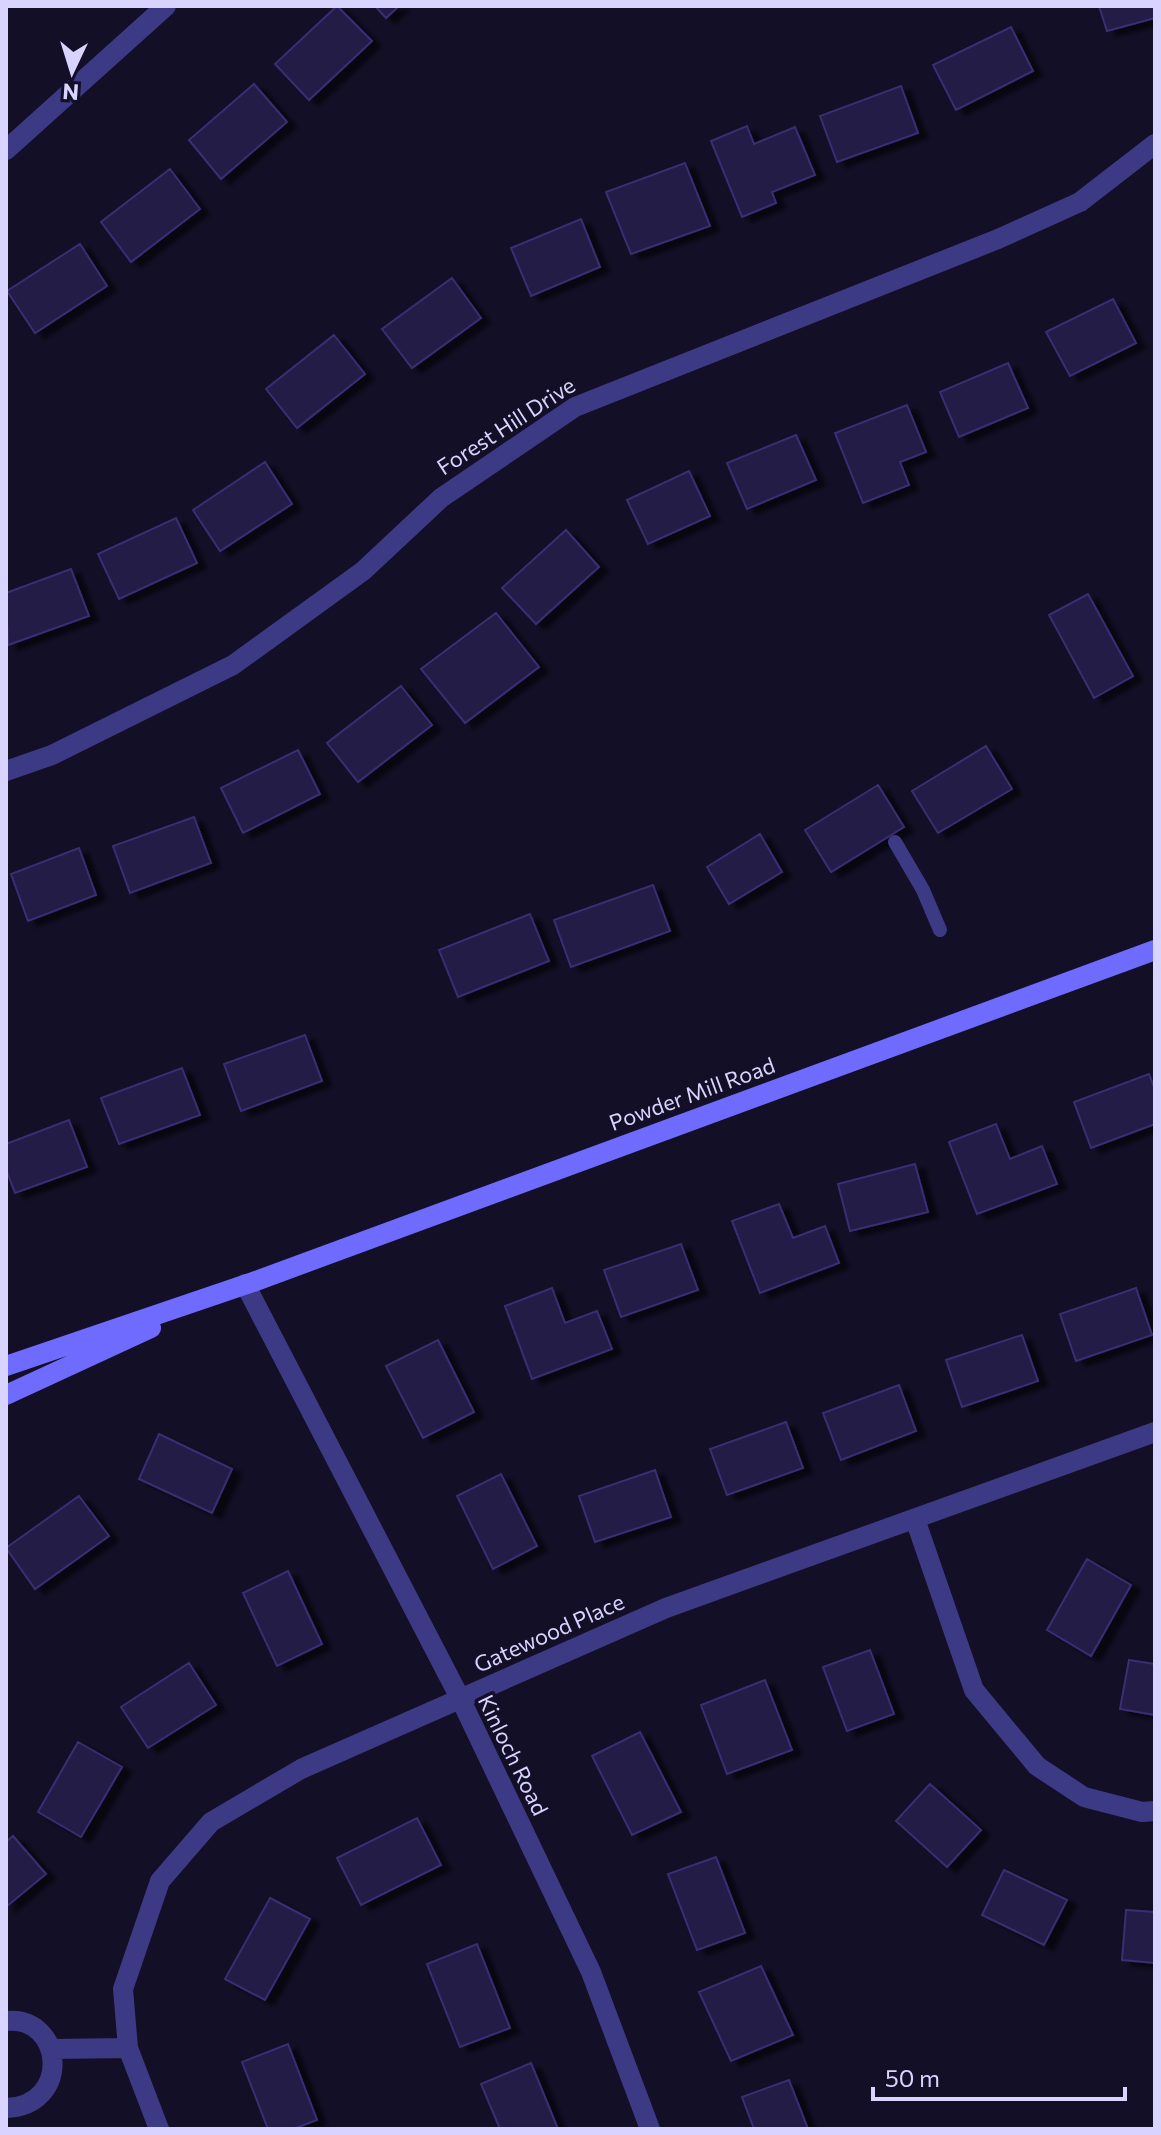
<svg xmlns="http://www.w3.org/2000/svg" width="1161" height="2135" font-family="Commissioner,sans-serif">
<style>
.building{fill:#241b47;stroke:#3b2d73;stroke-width:2;filter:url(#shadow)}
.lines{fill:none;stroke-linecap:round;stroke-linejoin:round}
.service{stroke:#3d3a85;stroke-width:14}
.minor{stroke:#3d3a85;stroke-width:20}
.secondary{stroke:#6f6bff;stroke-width:20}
.labels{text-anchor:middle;stroke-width:7;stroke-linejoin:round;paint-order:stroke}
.street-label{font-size:22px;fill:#d9d4ff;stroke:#130f26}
</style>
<defs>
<filter id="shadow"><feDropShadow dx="9" dy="5" stdDeviation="2" flood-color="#0009"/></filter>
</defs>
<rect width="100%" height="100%" fill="#130f26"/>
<path class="building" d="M337,6L372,41L309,100L275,64Z
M375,6H399L386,18Z
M1099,6H1155V18L1107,31Z
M1011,27L1033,71L956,110L933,65Z
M254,84L287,122L221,179L189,140Z
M901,86L918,133L837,162L820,116Z
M747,126L754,144L795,127L815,175L772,192L776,203L742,217L711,141Z
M685,163L710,226L631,254L606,192Z
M170,169L200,209L131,262L101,222Z
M581,219L600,267L531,296L511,248Z
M80,244L107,286L35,333L7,291Z
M452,278L481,318L412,368L382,329Z
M1113,299L1136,343L1070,376L1046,332Z
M334,335L365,374L297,428L266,389Z
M1008,363L1028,408L959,437L940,392Z
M907,405L926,452L900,462L909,485L863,503L835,433Z
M796,435L816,480L747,509L727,463Z
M265,462L292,504L220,551L193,510Z
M689,471L710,516L648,544L627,500Z
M176,518L197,563L119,599L98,554Z
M566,530L599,567L536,624L502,588Z
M71,569L89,616L8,645L6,593Z
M1088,594L1133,676L1094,698L1049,615Z
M496,613L539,667L465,723L421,669Z
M401,686L432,725L358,782L327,743Z
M986,746L1012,789L938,833L912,791Z
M298,750L320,794L243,833L221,788Z
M878,785L904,827L831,872L805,830Z
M194,817L211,863L130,893L113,846Z
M760,834L782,872L729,904L707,867Z
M79,848L96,895L28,921L11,874Z
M653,885L670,931L571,967L554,920Z
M530,914L549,961L458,997L439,950Z
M305,1035L322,1081L241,1111L224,1064Z
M182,1068L200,1115L119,1144L101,1098Z
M1149,1074L1155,1090V1124L1091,1148L1074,1102Z
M69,1120L87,1167L15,1193L6,1169V1144Z
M996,1124L1010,1159L1042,1146L1057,1184L977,1214L949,1142Z
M915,1164L928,1212L850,1231L838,1184Z
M779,1204L793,1238L825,1226L839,1263L760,1293L732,1221Z
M681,1244L698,1290L621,1317L604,1270Z
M552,1288L565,1323L597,1311L612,1349L532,1379L505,1306Z
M1136,1288L1152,1335L1076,1361L1060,1314Z
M1022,1335L1038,1381L962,1407L946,1360Z
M438,1340L474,1412L423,1438L386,1366Z
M899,1385L916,1431L841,1460L823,1413Z
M786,1422L803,1468L727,1495L710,1449Z
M159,1434L232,1469L212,1513L139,1479Z
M655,1470L671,1517L595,1542L579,1496Z
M501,1474L537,1546L493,1569L457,1496Z
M79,1496L109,1536L35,1589L6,1548Z
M1087,1559L1131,1585L1091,1656L1047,1630Z
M288,1571L322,1644L277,1666L243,1593Z
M870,1650L894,1714L847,1731L823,1667Z
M1129,1660L1155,1664V1715L1120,1709Z
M189,1663L216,1705L148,1748L121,1707Z
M765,1680L792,1750L727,1774L701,1705Z
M640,1732L681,1812L632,1835L592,1756Z
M78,1742L122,1767L81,1837L38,1812Z
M930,1784L981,1830L947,1867L896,1821Z
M417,1818L441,1865L361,1905L337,1858Z
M13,1836L46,1874L6,1907V1842Z
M716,1857L745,1933L697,1950L668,1874Z
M1004,1870L1067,1900L1044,1945L982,1915Z
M270,1898L310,1919L265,2000L225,1979Z
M1126,1910L1155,1912V1963L1122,1960Z
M477,1944L510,2028L460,2047L427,1964Z
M761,1966L793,2035L731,2061L699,1992Z
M288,2044L317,2120L293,2129H268L242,2062Z
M531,2063L558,2129H500L481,2084Z
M789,2080L808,2129H754L742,2097Z"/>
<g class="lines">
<path class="service" d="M895,842L923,890L940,930"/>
<path class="minor" d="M6,150L166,6
M6,771L52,755L233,665L363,571L441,498L575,407L998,239L1080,202L1155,144
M245,1284L460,1698L591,1972L650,2129
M915,1519L974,1690L1037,1766L1084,1797L1142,1812L1155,1811
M6,2021C64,2015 72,2106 6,2108
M51,2049L128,2048
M159,2129L128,2048L123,1989L160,1881L211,1822L301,1769L666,1608L1155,1432"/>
<path class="secondary" d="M6,1366L253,1282L1155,950
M6,1395L151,1328"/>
</g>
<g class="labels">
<g class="street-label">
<text transform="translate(506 426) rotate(-33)" y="8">Forest Hill Drive</text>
<text transform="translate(692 1094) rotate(-20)" y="8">Powder Mill Road</text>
<text transform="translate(549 1633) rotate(-24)" y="8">Gatewood Place</text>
<text transform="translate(513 1755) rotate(64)" y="8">Kinloch Road</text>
</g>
</g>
<rect width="1161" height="2135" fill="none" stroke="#d9d4ff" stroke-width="16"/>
<g transform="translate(72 72) rotate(184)" stroke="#130f26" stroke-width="6" paint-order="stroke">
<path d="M0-6L14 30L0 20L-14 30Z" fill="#d9d4ff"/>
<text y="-12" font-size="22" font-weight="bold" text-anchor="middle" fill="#d9d4ff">N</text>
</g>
<path d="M873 2087v12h252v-12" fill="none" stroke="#d9d4ff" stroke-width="4"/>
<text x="885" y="2087" font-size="24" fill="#d9d4ff" stroke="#130f26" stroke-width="6" paint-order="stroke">50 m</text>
</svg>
